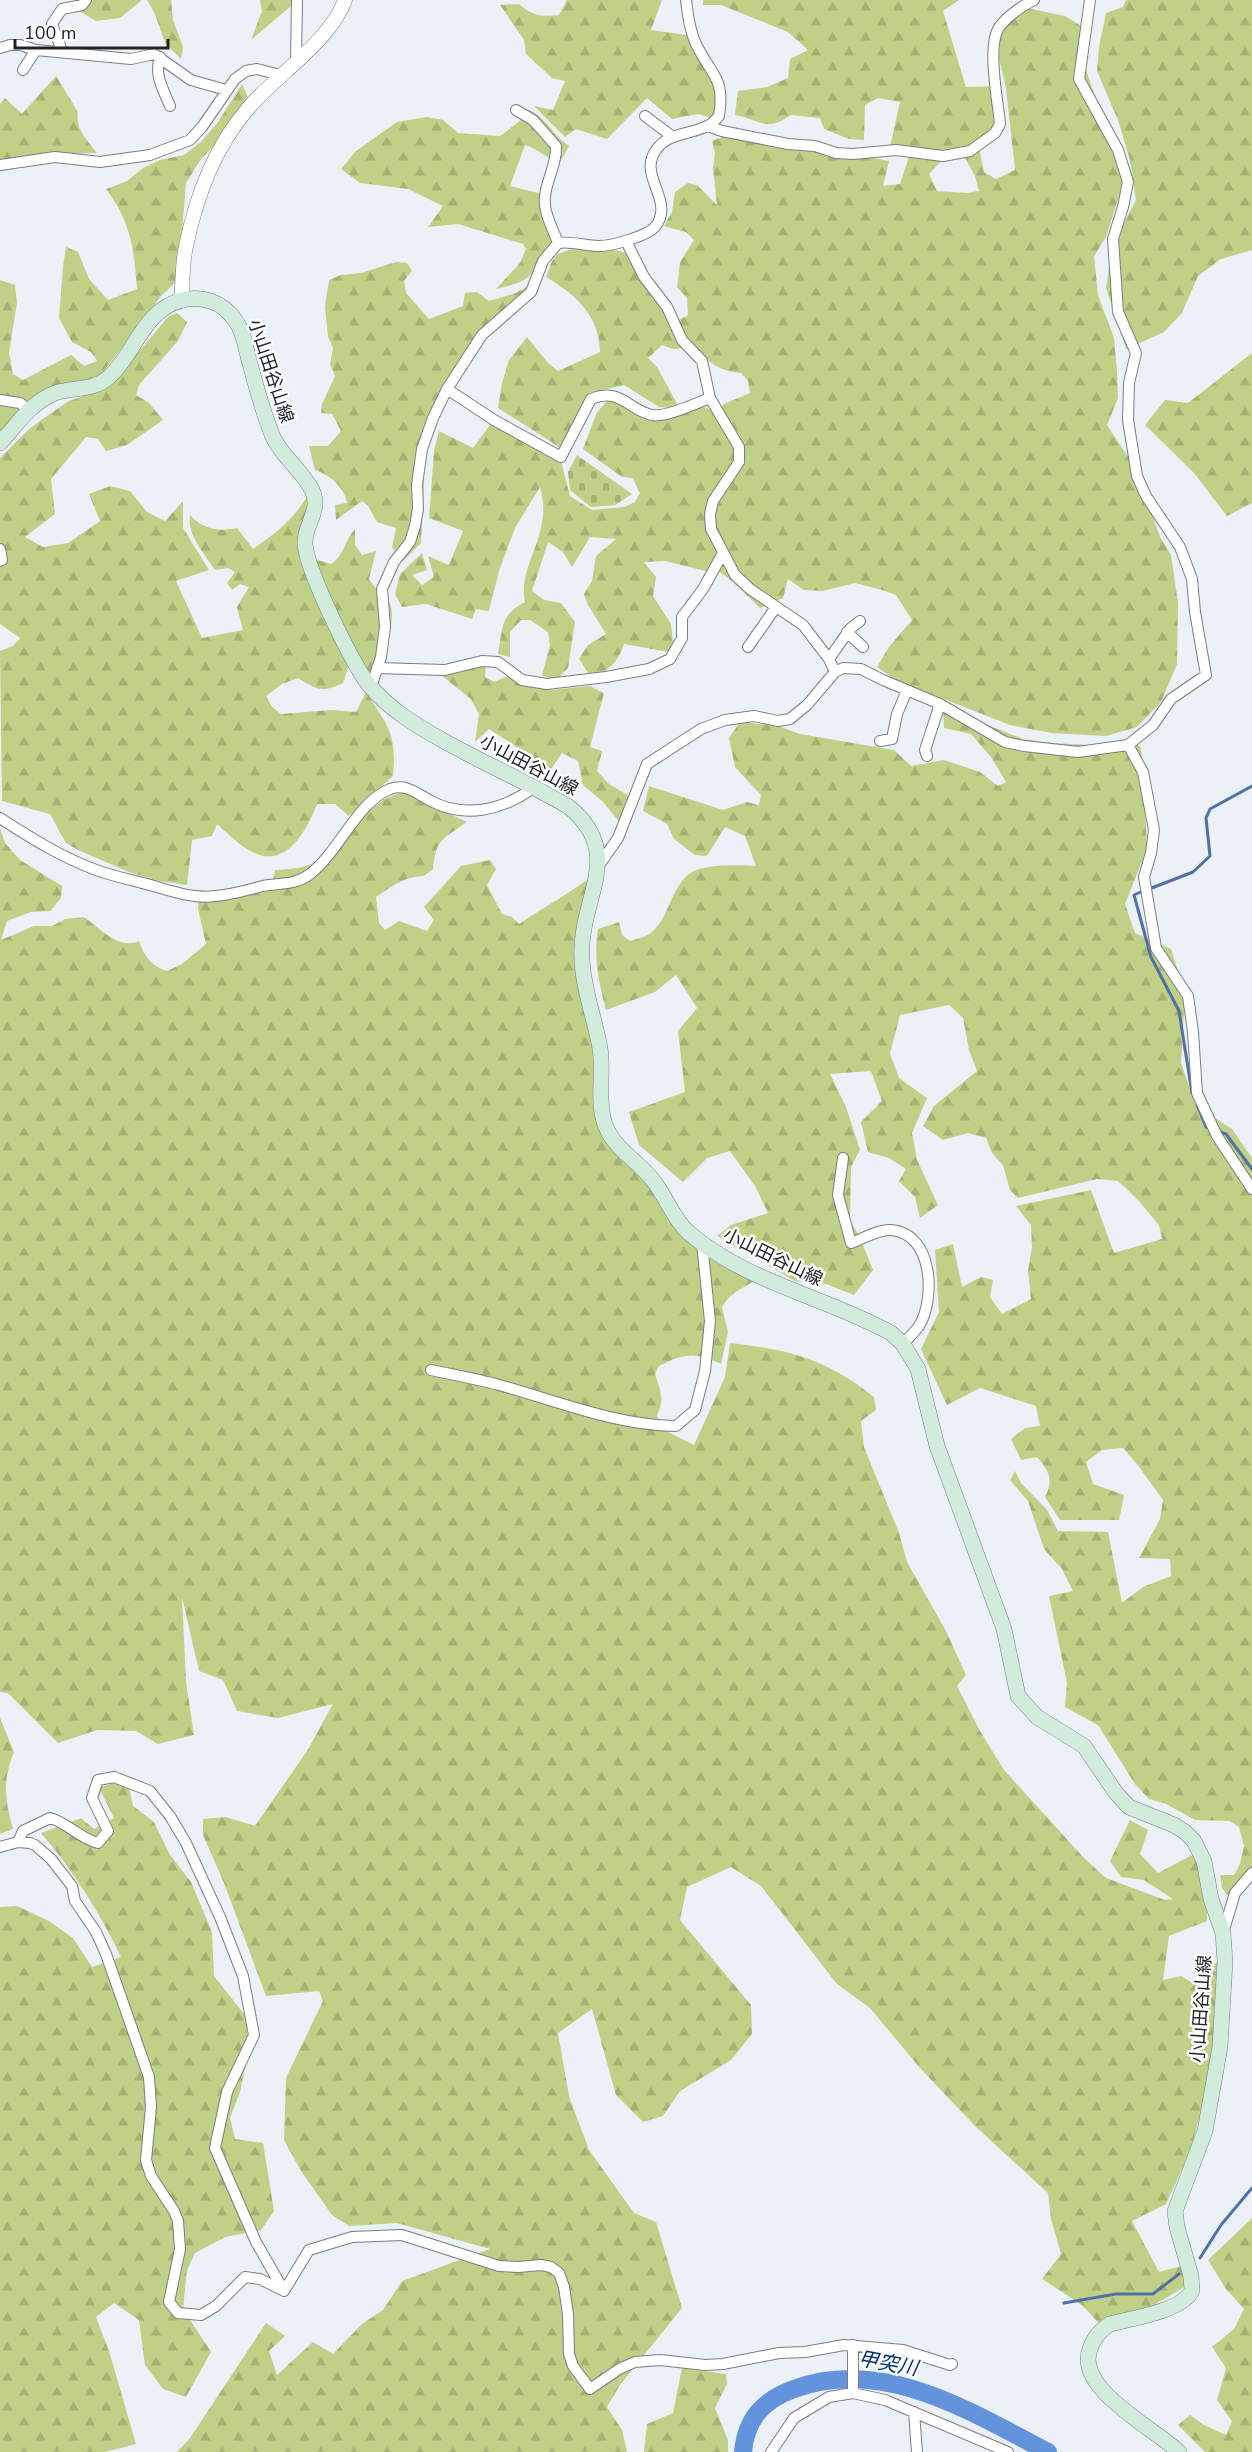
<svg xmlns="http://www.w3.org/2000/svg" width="1252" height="2452" font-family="'Nunito Sans','Noto Sans JP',sans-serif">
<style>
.forest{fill:url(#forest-firs)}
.cemetery{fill:url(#cemetery-stones)}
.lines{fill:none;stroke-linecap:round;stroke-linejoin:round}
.stream{stroke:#5071a6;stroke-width:3}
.river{stroke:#6493dd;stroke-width:18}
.minor-casing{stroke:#797e83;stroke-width:12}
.tertiary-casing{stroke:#797e83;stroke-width:15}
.secondary-casing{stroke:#797e83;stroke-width:16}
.minor{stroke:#fff;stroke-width:10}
.tertiary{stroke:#fff;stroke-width:14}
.secondary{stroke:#d1ecdc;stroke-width:15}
.labels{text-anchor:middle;stroke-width:5;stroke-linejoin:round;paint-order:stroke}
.street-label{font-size:18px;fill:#202224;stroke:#fcfdfe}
.water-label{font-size:20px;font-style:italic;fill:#033072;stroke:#fcfdfe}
</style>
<defs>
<pattern id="forest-firs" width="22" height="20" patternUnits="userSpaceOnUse" patternTransform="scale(1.5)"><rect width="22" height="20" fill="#c0d087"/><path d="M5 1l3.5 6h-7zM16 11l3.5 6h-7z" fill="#a5b274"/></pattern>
<pattern id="cemetery-stones" width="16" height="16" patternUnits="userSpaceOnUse" patternTransform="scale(1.5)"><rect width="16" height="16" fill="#c0d087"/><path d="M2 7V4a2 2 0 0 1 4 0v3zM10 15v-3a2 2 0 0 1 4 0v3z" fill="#a5b274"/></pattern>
</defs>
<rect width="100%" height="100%" fill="#ebf1f6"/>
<path class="forest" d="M74,0H142L120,18L96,21L71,6Z
M147,0H171L173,20L183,47L181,59L165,43L155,14Z
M260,0H298L251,40L262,11Z
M567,0H662L651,30L694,36L725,90L714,119L698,114L672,119L647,98L607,139L576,129L565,137L534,106L553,110L565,81L552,78L526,54L524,40L500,5L519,4C532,16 542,17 559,15Z
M703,0H959L943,11L966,87L999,86L1001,114L986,141C953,151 923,152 889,151L900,102L878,98L865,105L864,140L849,139L824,129L820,118L791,115C765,133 762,120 735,115L738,91L767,87L788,78L790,59L808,50L788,32L721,5H703Z
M1126,0H1252V250L1221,259L1198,276L1182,313L1164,332L1126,349L1106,288L1111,257L1123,226L1136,200L1130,160L1118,120L1097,71L1099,47L1106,13L1123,7Z
M1021,7L1065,16L1086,29L1085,67L1124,180L1106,237L1094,256L1098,295L1114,338L1117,371L1118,398L1107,425L1136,469L1160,537L1171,555L1178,603L1177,664L1161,702L1137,727L1106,736L1052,733L1010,725L896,680L877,667L889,647L912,620L896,595L882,590L855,583L823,591L804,590L788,579L783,598L760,608L734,583L716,569L710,572L665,561L644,562L656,577L653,596L671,624L674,653L624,644C618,662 609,672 590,676L579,659L588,645L606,634L588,605L584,594L592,581L596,556L616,539L590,537L572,567L563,552L548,542L532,591L544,600L561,603L575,622L568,668L555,681L542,675L550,645L548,632L530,620H521L510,632V657L498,654C503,628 499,616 525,602C517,564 554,535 540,487L515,528L499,571L489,611L476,609L472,619L426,604L402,607L395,594L400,574L422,553L427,570L412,575L422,585L434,577L428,556L449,565L463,531L429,518L434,451L439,431L473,448L493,421L561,461L570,496L592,510L624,507L635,502L640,493L633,478L622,477L583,449L597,412L608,400L625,402L653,415L676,416L704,407L717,413L724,404L750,393L748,381L741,373C719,371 709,363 695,347L673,349L662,345L648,358L657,367L680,409L659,407L624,385L589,393L564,450L498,408L502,383L509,360L527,337L548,363L558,371L600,352C600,316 575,294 546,277C549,271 551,260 556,256C567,245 615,247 628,254C632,257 670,302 673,307C676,311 677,316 679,320L688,315L687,298L677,287L680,262L694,240L686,232L664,226L672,212L675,192L688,183L697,185L717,205L713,168L715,153L712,141L735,132L889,161L883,186L900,184L909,157L944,158L929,174L937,191L967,193L979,191L975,176L964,156L980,152L984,172L996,179L1015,170L1006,88L999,58L1000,32Z
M56,76L78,112C75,129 87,140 97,153L28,155L0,162V104L5,98L22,114Z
M242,84L248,97L229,130L201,159L186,183L178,280L160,297L151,311L98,378L83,381L0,434V280L15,285L17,302L9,353L13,374L23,380L71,355L84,366L97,361L91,352L72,342L59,318L63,267L66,247L78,252L89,279L108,300L137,289C134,249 131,222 106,189L127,181L143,168L160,160L184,155L201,142L218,122Z
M522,108C543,111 552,135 569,146L560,162C546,159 539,149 525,145L510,186L546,195L553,241C542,251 536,271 528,277C520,284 507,286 496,289L520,263L526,249L523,244L458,224L428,227L443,206L408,189L360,183L341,169L356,151L397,122L427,117L443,120L458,133L500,136L521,120Z
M396,262L407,263L412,271L404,281L406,293L429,319L463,306L465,293L477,292L489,301L516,293L528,286L514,306L481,331L453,370L427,421L421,543L403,561L392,547L396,528L377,522L368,506L362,501L336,520L335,505L347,503C345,488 329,474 315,470L309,446H328L341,431L332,414L321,413L322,404L335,376L330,364L333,348L328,337L325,307L329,280L341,275L361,273Z
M177,313L187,322L178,341L139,385L136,395L149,403L163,420L127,445L106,451L98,439L86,437L51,479L55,514L25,537L43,547L68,543L100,521L89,494L110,486L130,491L147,512L165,521L183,501V528L209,570L176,581L202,638L243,630L237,607L249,587L240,584L232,590L227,583L235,572L228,568L215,570C204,553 187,535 190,515C203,529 218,532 237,528L253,549C275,534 294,519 308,495L304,556L331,564C344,556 345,540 355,529V545L362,555L376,551L369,579C374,588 387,598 390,604C397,619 382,662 378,679L364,668L350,662L343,683C321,693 318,690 298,678L282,684L266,696L272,707L281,714L331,710L356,712L366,692C388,726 397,734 393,776L349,816L335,804H317C309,825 292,860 264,856C246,853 230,835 217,824L212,836L192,840L187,885L159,881L129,872L78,850L66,843L50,814L2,801L0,651L13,646L20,638L0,624V458L29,429L51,413L69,401L101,390L119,375L168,317Z
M1252,353V503L1227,516L1194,473L1145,425L1165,400L1188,403Z
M486,665L485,677L494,682L510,675L522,685L552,690L589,686L604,693L590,747L602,751L597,771L609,784L629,796L625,803L623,826L603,802L583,785L578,761L562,753L551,769L489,729L475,742L479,714L471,699L442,676Z
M943,708L1023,739L1053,743L1104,746L1134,744L1140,746L1147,782L1145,806L1147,849L1125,904L1135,933L1171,949L1185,993L1181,1063L1196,1106L1232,1129L1252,1158V1874L1229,1897L1222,1888L1220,1875H1234L1240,1864L1244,1846L1239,1827L1230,1821L1195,1820L1166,1804L1149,1799L1135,1784L1098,1725L1065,1707L1067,1683L1049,1596L1073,1591L1062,1569L1044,1549L1028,1501L1010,1480L1015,1471L1021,1483L1047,1510L1058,1531L1108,1532L1122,1603L1143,1587L1171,1576L1170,1559L1139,1558L1160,1519L1163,1500L1137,1464L1123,1448L1102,1450L1086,1462L1093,1484L1124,1495L1119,1520H1060L1045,1497C1054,1480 1049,1471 1037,1457L1021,1460L1011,1439L1025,1428L1040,1426L1036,1406L980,1388L947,1405L921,1349L939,1312L935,1250L953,1244L962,1287L981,1277L993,1280L990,1297L1002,1314L1031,1299L1028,1271L1032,1247L1031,1225L1016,1206L1091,1190L1114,1253L1162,1239L1159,1225L1137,1199L1118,1181L1097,1179L1018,1198L1010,1190L1003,1165L992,1153L986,1138L968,1133L943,1140L923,1126L934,1106L977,1071L969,1050L963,1018L949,1005L900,1015L890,1054L899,1078L927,1098L912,1133L917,1160L938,1205L920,1218L915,1197L899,1181L906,1169L889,1158L868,1152L861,1122L882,1101L871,1071L830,1074L846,1107L860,1150L851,1167L850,1221L859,1235L873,1270L854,1295L826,1284L795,1281L717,1236L731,1225L768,1213L755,1186L730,1151L707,1158L683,1182L639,1145L629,1112L685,1092L678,1031L697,1008L676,975L655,992L606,1010C599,982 593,958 598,929L619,922L622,935L630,941C637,939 647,937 652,932C672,915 671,878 699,869C717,864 738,865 756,866L745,836L725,827L707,856L695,855L674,839L667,824L643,811L649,786L723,810L747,802L759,805L761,795L735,767L729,738L740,722L778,726L800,734L894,750L911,766L944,760L980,772L998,786L1006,782L991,757L971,734L944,728Z
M410,791L427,803L467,822C443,839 436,838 433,869L424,876C405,876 391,887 376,897L379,923L385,930L399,921L427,931L434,920L424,907L461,866L490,860L496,869L487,885L502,914L512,917L519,924C544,907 570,893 594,875L588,933L598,1116L666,1184L691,1229L756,1279C740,1292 734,1288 722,1307L728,1332L721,1364C695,1352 685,1353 659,1366L655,1374C660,1389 665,1400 657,1415L660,1428L694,1445L725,1377L730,1343C791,1350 826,1359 874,1397L876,1410L861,1421L864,1447L899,1533L907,1562L946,1631L966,1675L957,1686L980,1731L1004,1770L1084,1858L1106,1878L1165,1900L1173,1899L1144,1880L1121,1877L1110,1861L1130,1820L1148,1830L1140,1854L1158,1873L1194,1854C1202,1874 1208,1898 1207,1921L1169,1936L1163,1980L1181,1976L1196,1985L1219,1959L1213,2051L1203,2104L1191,2149L1166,2204L1132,2221L1159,2272L1181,2266L1185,2275L1184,2287L1108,2333L1082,2305L1042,2279L1061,2254L1051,2219L1048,2193L975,2126L920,2068L870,2008L837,1984L761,1886L731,1867L687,1887L680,1920L751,2005L752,2034L731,2060L680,2091L663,2116L643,2122L616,2095L592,2009L558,2033L569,2096L589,2150L634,2213L656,2222L682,2308L620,2385L607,2407L622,2430L627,2452H177L190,2438L266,2323L285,2336L269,2351L277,2375L313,2342L333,2354L362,2324L383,2310L402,2281L490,2249L397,2223L349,2226L332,2215L301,2171L284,2140L286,2078L323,2001L319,1991L266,1996L224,1883L203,1835V1819L226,1817L255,1826L307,1751L333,1704L278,1718L237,1711L223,1680L199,1671L182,1597L186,1682L194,1735L158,1744L136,1731L97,1730L58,1743L8,1693L0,1692V828L5,843L20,860L62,886L61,898L50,911L31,912L7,921L1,940L34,926H52L65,919L84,917C101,929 118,950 139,941C144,956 152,967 167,971L182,964L206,944L198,909L199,890L245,896L271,890L275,870C289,869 303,869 316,862C350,841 367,796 410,791Z
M0,1718L14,1752C2,1781 5,1800 13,1829L0,1834Z
M127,1778L133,1806L154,1822L170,1855L191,1882L212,1932L214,1976L244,2014L250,2046L240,2092L230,2118L235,2139L263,2143L274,2211L261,2230L225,2237L195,2253L187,2270L183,2309L211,2352L186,2397L163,2389L145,2365L139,2320L114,2303L96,2317L109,2351L136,2444L105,2452H0V1907L17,1906L49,1921L73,1938L92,1967L121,1957C100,1913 73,1870 41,1833L81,1818L94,1829L114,1818L99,1788Z
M1252,2218V2452H1205L1178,2425L1190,2415L1204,2425L1226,2435L1232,2421L1217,2400L1226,2368L1212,2347L1234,2329L1244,2309L1226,2289L1208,2260Z
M682,2368L726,2374L727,2384L715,2408L728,2440V2452H644L647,2424L673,2413Z"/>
<path class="cemetery" d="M577,455L632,494L615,505L591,507L570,490L568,472Z"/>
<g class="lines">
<path class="stream" d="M1149,889L1193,872L1210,856L1206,818L1210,809L1252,786
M1143,891L1134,895L1151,957L1179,1011L1192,1093
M1197,1105L1206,1127L1211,1129
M1220,1132L1226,1134L1252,1169
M1200,2258L1221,2225L1252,2188
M1064,2303L1116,2294H1153L1179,2274"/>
<path class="river" d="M743,2452C746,2419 763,2400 794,2389C883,2356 971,2412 1048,2452"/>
<g class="minor-casing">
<path id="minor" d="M0,48L10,45H20L36,50L131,59L154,54L191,80L226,90
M62,51L52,24L62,9L82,5L86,0
M160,57C154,75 163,89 170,106
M296,60L297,0
M23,70L36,50
M516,110L533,120L556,146C557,165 546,180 545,197C543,212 553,229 558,243
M645,116L673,137
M708,126L722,131L788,144L815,146L836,153L853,154L896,150L943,156L970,151L995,133L1000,124C998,101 986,44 1000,26C1008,16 1022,6 1034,0
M0,165L55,157L100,162L150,155L190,140L202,127L235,79L246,71L257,69L280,75
M626,241L644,277L667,307L682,340L702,361L710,398L739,447V462L713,501L710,514L711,529L735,575L750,589L803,625L829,659L835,672
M447,389L494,420L561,457L591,399C621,387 628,410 652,415C666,418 696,403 710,398
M0,400L20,403L29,410
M0,549L2,560L0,561
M847,632L863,647
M748,647L776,607
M829,659L850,629L860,621
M377,668L445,670L482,661L498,662L522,680L547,684L606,677L649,669L670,659L682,638V617L703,589L723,553
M371,687L381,657L385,627L382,589L394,562L410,542L415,526L418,509L417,484L422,449L433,418L447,389L482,335L531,292L543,261L558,243C573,241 585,246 599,246C612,246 647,236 655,227C676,201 637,176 656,150C668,132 692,135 709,125C713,123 716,119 719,116C725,79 713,77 697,46C690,32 688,16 686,0
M880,741L892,739L897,714L907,690
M1128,745L1143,772L1154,830L1151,853L1144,877L1156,948L1188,996L1193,1032L1197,1093L1217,1136L1252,1189
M927,756L925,750L940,704
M0,818C31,838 61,857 96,870C115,877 137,881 157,887C175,892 195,899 215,896C231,895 247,890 263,886C281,883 296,885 310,874C339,852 357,802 390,789C407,783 417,794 431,801C465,819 503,810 533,788
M599,865L618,838L647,764L701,729L725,720L754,716L778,721L790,719L807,705L835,672L843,668L861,669L883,680L940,704L1005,742L1024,746L1078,752L1128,745L1153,725L1171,699L1206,675L1195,612L1192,579L1180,547L1146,496L1137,476L1128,420L1129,383L1136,353L1118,312L1113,239L1123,207L1128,182L1118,150L1079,79L1090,0
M843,1158L838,1195L851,1243C862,1239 879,1229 891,1230C933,1233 936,1298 919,1326C915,1332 908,1338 903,1344
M431,1370C454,1375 477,1379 499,1385C557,1401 615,1425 676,1426L695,1410L705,1371L710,1321L702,1243
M18,1842L23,1831L50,1818C68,1823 79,1838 98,1843L108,1831L92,1798L98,1780L114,1777L150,1791L170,1816L186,1843L220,1917L243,1976L254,2035L227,2092L215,2148L256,2242L284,2291
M0,1847L18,1842L30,1843L35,1845L51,1859L72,1886L75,1901L96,1932L106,1954L149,2077L151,2107L146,2160L151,2176L174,2211L178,2221L180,2249L169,2302L178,2313L201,2315L216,2306L245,2277L260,2279L284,2291
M1223,1933L1235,1893L1252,1873
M284,2291L309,2250L352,2237L402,2235L499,2266L518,2267L541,2265L551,2267L559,2273L564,2287L568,2314L569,2354L573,2366L590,2389L619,2369L635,2362L660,2360L705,2365L723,2364L779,2353L805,2352L844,2345L903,2350L950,2365L952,2364
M853,2345V2393
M914,2412L917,2452
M771,2452L794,2418L829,2397L853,2393L885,2400L1008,2452"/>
</g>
<g class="tertiary-casing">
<path id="tertiary" d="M181,301C183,283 182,263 186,246C197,194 215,146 250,106C278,74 331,40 345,0"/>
</g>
<g class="secondary-casing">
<path id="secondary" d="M0,443C17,425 30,403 55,393C73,387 94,391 109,377C135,354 143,310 182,300C202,295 223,302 235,320C243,330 245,344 248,356C255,382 262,411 273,437C282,457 302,470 312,490C322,510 304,525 305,544C307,571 352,663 369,685C390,710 417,726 444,741C485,764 529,783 569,807C627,855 578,899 582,959C583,989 595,1019 600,1048C604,1072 597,1098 604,1121C611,1147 636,1159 652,1179C666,1196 672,1217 688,1232C745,1282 826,1297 891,1333L903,1344L918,1369L937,1446L1004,1629L1018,1696L1037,1717L1084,1746L1116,1793L1129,1807L1174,1825L1185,1832L1194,1841L1204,1861L1211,1899L1223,1933L1225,1962L1220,2047L1205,2131L1175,2211L1177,2227L1191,2276L1192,2290C1184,2311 1132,2318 1110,2324C1100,2331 1094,2337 1090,2349C1075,2389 1154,2428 1179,2452"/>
</g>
<use href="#minor" class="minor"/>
<use href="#tertiary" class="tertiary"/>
<use href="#secondary" class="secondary"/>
</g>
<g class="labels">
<g class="street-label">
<text transform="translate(271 371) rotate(72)" y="6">小山田谷山線</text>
<text transform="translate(529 765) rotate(28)" y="6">小山田谷山線</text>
<text transform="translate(773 1257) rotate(26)" y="6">小山田谷山線</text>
<text transform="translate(1201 2009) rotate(-86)" y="6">小山田谷山線</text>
</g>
<g class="water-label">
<text transform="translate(888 2363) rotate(10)" y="7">甲突川</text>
</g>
</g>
<path d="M15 39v9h153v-9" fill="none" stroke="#202224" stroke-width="3"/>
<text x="24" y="39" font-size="18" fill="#202224" stroke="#fcfdfe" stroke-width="4.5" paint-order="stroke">100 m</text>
</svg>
